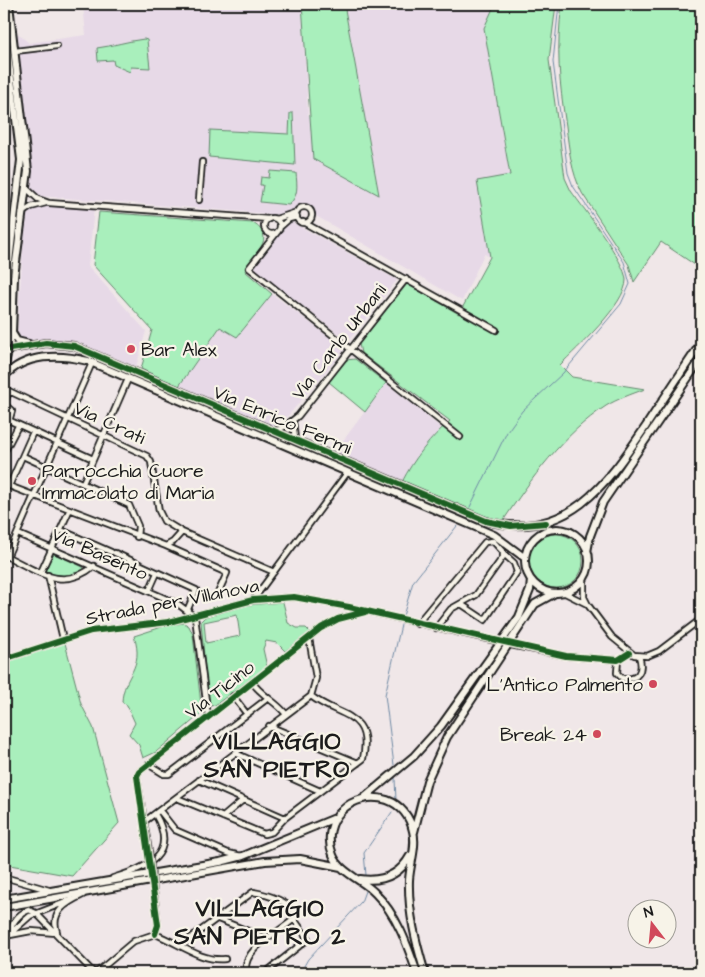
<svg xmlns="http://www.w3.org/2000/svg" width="705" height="977" font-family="'Architects Daughter',sans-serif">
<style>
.built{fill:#e7d9e7}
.green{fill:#a9efbc;stroke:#62866c;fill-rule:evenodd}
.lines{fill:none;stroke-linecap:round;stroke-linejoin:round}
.stream{stroke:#6e89a4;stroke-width:1}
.street-casing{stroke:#1c1c1c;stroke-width:8}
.secondary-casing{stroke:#1c1c1c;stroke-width:10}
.street{stroke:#f7f3e8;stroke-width:4.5}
.secondary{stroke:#f7f3e8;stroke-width:6}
.street-bridge-casing{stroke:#1c1c1c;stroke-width:8;stroke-linecap:butt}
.street-bridge{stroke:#f7f3e8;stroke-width:4.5}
.cycleway-casing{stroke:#f7f3e8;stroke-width:9}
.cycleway{stroke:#1b5e20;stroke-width:6}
.poi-dot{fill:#d1495b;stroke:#f7f3e8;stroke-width:2}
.labels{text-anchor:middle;stroke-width:4.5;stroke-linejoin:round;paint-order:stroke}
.street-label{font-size:19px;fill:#1c1c1c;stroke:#f7f3e8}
.poi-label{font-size:19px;fill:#1c1c1c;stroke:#f7f3e8;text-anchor:start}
.district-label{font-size:24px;font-weight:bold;letter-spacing:1px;fill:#1c1c1c;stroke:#f7f3e8}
</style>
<rect width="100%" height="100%" fill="#f0e7e8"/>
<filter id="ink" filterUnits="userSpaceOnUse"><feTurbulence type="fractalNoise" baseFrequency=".02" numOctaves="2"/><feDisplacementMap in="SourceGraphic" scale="10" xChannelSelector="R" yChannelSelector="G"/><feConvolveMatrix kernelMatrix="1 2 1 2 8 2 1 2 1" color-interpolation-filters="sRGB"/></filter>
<g filter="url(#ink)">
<path class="built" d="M83,4H187V8L221,4H302L308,114L379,194L344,4H495L484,28L510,175L488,237L490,257L484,254L462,301L299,206L283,215L39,196L30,187L27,128L17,33L29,43L86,35Z
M39,206L94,208L88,266L146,331L136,367L75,342L46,338L24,341L17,335L25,217L31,210Z
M290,221L397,280L348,341L253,268Z
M272,294L345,349L287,417L274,427L179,386L220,327L237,336Z
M386,383L441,428L407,472L402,482L334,453Z"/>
<path class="green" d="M302,4H344L379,195L313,159Z
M495,4H556L549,60L565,178L571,191C584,209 625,261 626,280C626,304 577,348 560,365L572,377L645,389C632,394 617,399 606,406C563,434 531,479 503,521L478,514L402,482C413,460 431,437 450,421L361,353L359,344L407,284L459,314L490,257L477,181L510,175L484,28Z
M562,4H701V269L661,242L634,282L629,265L582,193C571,171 569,149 566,126C559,82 556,49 562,4Z
M144,39L147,40L150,68L131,67L130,72L114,65L113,60L98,61L97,48C113,46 127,41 144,39Z
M290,113H293L295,165L209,157L210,130L289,134Z
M270,171L296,173C297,186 299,195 289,205L260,202L263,185H260L261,177L269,178Z
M99,212L253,223C279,239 251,254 245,271L272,294L237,337L220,327L179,386L141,369L152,330L93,265Z
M355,359L386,383L365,412L329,382L346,360Z
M529 561a27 27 0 1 1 54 0a27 27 0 1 1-54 0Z
M52,553L83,567L84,569C72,580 58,577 44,570Z
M283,602L288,623L297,628H306L310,632L285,651L277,643L266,641L263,649L267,667L215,705L211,706L208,703L201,621L205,617L248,605ZM237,615L240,636L206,643L204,622Z
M184,623L189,626L193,635L202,713L156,752L143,758L139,745L129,734L135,723L127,705L122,702C123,675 145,669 134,636L165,626Z
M65,643L81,704L93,727L119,823L72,876L4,864V663Z"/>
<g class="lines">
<path class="stream" d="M470,507L507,432L522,411L563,373L621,304L630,284L624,262L573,186L568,173L553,62L559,4
M403,616L413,582L457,526
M394,765L385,695L401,625
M395,778L396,801
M366,875L364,853L392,812
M300,973L308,959L361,902L365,891"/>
<g class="street-casing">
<path id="street" d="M15,51L57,46
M26,188L38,199L49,203L269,219
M199,200L202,162
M296 215a8 8 0 1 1 16 0a8 8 0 1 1-16 0Z
M22,213L31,207L46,203
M264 226a8 8 0 1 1 16 0a8 8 0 1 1-16 0Z
M276,219L297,212
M303,222L496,330
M280,227L289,219L297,217
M278,231L249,268L460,437
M4,404L9,391L147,456L151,462L159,511L164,521L182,532L274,572
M4,404L12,411L9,421
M4,418L93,459
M293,421L295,439
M274,431L284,427L298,416L406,279
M6,449L18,426
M23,456L129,505L138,526L137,537
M83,483L128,379
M4,484L166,546L173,542L182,532
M9,486L33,432
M61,530L111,552
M18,534L178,604L195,617
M166,546L227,573L218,593
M115,553L196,590L187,611
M4,555C36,570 62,593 94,566
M7,557L92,363
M41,572L69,511
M48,575L63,639
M584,578V597L588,605L612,637L634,655L647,656L659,651L701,619
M149,591L157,573
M563,592L587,604
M253,600L347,473
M461,604L485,620L517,572L514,563L504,554
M195,617L208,716
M417,624L485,542L493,541L503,552V557L476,595L451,609L436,628
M510,645L566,656L618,660L629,653
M4,659L91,631L169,622L253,600L294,597L349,607L496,641
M618,660L617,673L622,678C638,681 644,671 639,656
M252,682C261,695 275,701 285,713
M233,696L246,713
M269,726L358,763
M235,753L320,791
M148,764L164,774H169L268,698
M199,780L285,818
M177,798L264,834L272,832L285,818L363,759C373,711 339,718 311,696
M160,811L175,830L228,853L241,856
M223,817L243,800
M145,821L311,696L316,678L309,638
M149,852L137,776L139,772L321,628L338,619L363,612
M4,877L49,890
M113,878C147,868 179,855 155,814
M218,919L263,937
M57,932C50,912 66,903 83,895
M155,934L158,925L155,900
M8,935C12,924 17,914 29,910L36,913L94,973
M10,935L31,931L56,933
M4,939L30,916L71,900
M181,945L253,892C265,894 294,902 296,917C281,933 242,946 246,973
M96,973L134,941L155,934C177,942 201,962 225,959
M265,973L308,939L294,919"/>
</g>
<g class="secondary-casing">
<path id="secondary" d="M4,22L21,160L7,279L4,329
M12,333L17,341L29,344
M4,350L46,343L74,346L486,521C567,542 606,485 646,426C664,398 683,370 701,343
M4,368L12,333L14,277L28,171L9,4
M4,377C25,353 60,354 88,361L494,535L525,558
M525 561a32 32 0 1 1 64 0a32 32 0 1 1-64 0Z
M587,552L590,536L603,502L701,359
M365,797L414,756L441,726L519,617L530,590L531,580
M414,832L427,781L447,737L535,604L555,593
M360,879C381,882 399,876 410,856
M4,899L220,862L243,856L335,818
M4,907L265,861L300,859L341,867
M417,973C407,944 397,915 375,893C363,880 340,873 333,855C319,820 353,789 387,800C401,805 410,817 413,831C417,846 410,864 409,880C408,912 416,943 425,973"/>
</g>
<use href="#street" class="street"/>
<use href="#secondary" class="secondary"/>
<g class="street-bridge-casing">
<path id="street-bridge" d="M149,852L155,900"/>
</g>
<use href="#street-bridge" class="street-bridge"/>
<g class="cycleway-casing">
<path id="cycleway" d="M4,350L46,343L74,346L486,521L511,526L546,523
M4,659L91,631L169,622L253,600L294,597L349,607L566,656L618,660L629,653
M155,934L158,925L137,776L139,772L321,628L338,619L365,612"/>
</g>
<use href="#cycleway" class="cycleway"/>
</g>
</g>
<g class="poi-dot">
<circle cx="131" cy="349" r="5"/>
<circle cx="32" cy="481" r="5"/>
<circle cx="653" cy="684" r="5"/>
<circle cx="597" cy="734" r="5"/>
</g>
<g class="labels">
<g class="street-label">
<text transform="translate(338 341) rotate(-52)" y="7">Via Carlo Urbani</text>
<text transform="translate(283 419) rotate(23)" y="7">Via Enrico Fermi</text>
<text transform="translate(110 422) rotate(25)" y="7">Via Crati</text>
<text transform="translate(100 553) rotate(24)" y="7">Via Basento</text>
<text transform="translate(172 601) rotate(-11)" y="7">Strada per Villanova</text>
<text transform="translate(219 689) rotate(-38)" y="7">Via Ticino</text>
</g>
<g class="poi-label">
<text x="141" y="356">Bar Alex</text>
<text x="42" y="477">Parrocchia Cuore<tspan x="42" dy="22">Immacolato di Maria</tspan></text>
<text x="643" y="691" text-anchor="end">L'Antico Palmento</text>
<text x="587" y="741" text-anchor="end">Break 24</text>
</g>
<g class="district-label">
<text x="277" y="749">VILLAGGIO<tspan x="277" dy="28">SAN PIETRO</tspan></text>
<text x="260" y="916">VILLAGGIO<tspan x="260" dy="28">SAN PIETRO 2</tspan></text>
</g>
</g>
<rect width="705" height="977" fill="none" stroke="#f7f3e8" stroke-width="20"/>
<rect x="10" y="10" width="685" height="957" fill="none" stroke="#1c1c1c" stroke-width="2" filter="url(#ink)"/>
<g transform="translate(652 924) rotate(344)"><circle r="24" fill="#f7f3e8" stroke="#9f9d96"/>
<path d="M0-4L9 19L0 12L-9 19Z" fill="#d1495b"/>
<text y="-8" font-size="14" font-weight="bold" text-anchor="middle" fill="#1c1c1c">N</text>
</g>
</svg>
